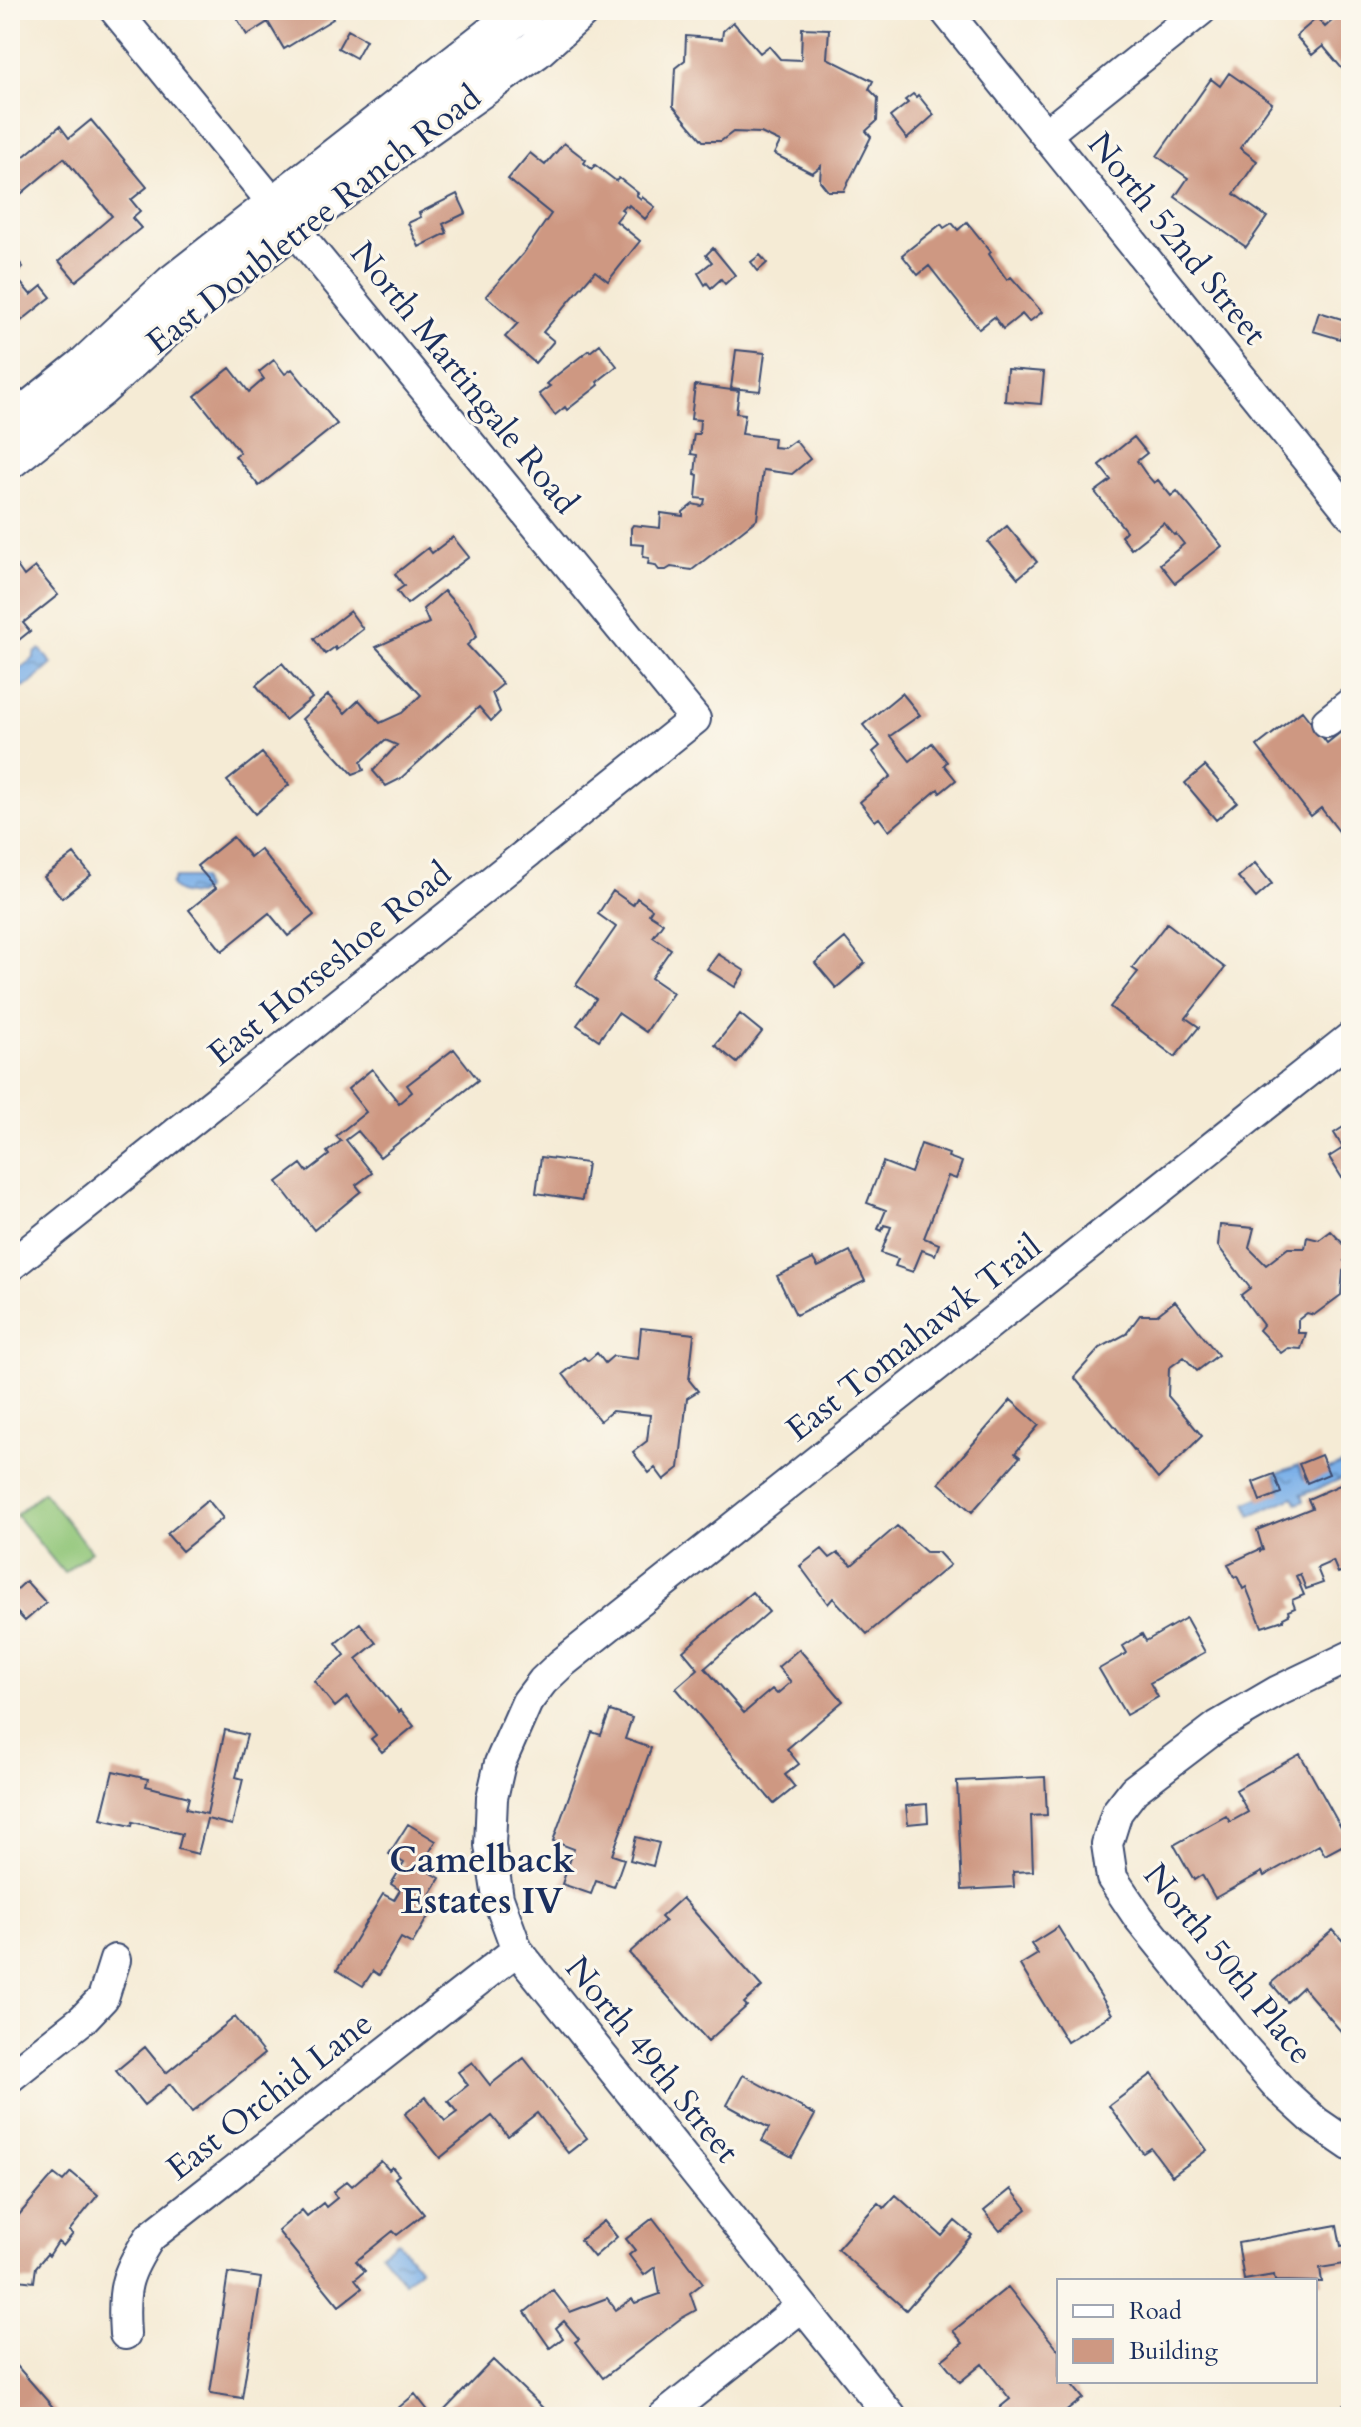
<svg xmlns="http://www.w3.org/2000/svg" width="1361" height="2427" font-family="Cardo,serif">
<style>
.grass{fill:#8fc577;stroke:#557a6a;stroke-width:2}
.water{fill:url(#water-ripples);stroke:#4b70a3;stroke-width:2}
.building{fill:#ce9882}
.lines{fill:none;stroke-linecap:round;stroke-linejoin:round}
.minor-casing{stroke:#3c4b70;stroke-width:34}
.major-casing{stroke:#3c4b70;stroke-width:42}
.minor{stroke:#fff;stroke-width:30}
.major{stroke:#fff;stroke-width:38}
.labels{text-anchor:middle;stroke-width:6;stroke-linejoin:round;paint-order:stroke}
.street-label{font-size:34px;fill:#1b2f5e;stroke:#fbf7ec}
.neighbourhood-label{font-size:36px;font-weight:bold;fill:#1b2f5e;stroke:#fbf7ec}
</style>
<defs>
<pattern id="water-ripples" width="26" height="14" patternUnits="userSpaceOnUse" patternTransform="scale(2)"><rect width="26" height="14" fill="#7bb0e8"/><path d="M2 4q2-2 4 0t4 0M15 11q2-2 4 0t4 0" fill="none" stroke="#6490bf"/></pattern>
</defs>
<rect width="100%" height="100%" fill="#fbf7ec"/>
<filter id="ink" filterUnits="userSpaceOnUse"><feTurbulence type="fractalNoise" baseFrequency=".0125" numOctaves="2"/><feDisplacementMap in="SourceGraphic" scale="16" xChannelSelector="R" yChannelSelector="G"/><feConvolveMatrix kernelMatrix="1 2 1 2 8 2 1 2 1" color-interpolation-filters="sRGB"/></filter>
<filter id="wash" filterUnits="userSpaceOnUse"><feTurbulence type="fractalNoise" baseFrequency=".006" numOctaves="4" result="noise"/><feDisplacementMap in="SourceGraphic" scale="32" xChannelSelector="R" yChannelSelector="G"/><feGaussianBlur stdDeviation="1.8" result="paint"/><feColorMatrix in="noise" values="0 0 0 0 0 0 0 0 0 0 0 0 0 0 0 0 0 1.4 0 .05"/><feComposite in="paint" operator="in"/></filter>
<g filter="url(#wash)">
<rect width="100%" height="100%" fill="#f5ebd5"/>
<path class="grass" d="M43,1492L91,1551L64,1573L16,1515Z"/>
<path class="water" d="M40,649L52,664L30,684L22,687L13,674L34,658V654Z
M175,878H202L204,890L197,895C188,894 176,894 171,885Z
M1341,1464L1346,1477L1303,1495L1301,1493L1304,1501L1297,1504L1293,1497L1251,1516L1246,1503L1281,1489L1275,1474L1298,1465L1304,1479Z
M397,2241L420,2269L404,2282L381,2253Z"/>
<g id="blocks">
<path class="building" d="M232,10H328L333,19L284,49L268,22L247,35Z
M1344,10H1351V66L1344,71L1323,46L1312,55L1296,36L1317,18L1325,27Z
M733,22L760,53L769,46L780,59L801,60L802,28L829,29L827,58L873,81L869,89L878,98L877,121L866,131L871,137L844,191H828L820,181L821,166L812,173L774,154L780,142L761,133L733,132L721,141H703L673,106L675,68L685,60L686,36L722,39L723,31Z
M348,30L366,40L356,58L338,48Z
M1229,73L1272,103L1240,148L1257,161L1234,194L1267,217L1246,247L1175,197L1188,178L1157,156L1211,79L1220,86Z
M913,94L916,97L918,95L934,115L907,139L890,117L908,103L905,100Z
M91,120L147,187L131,200L140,211L132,218L141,228L76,281L59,261L112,216L64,158L10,203V168L60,126L69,138Z
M564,143L586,160L584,163L592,169L595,165L616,181L619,178L638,193L636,195L641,199L642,197L655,207L645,219L629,205L628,207L625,205L621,209L624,211L616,221L640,241L608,281L595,271L543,332L554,341L535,363L505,337L518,323L486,296L523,254L551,214L508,179L530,153L545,165Z
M457,194L466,213L443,224L447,233L419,247L408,223L421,217L419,213Z
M967,222L991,252L989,254L1007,280L1011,277L1042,312L1029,322L1022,314L1003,329L994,317L979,329L929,266L918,275L902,255L941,224L944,228L952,223L958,230Z
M713,248L735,275L725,284L721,279L711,288L707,283L705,285L698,273L712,262L706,255Z
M10,251L23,267L14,275L31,295L42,286L51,297L10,330Z
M760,255L767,263L758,271L751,262Z
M1319,312L1345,320L1340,339L1313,331Z
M600,344L617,366L597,382L599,385L567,410L565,407L555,415L539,394L550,386L547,384L557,375L589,350L590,352Z
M736,350L765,353L760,391L731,388Z
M274,360L285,374L292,369L337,424L259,486L235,456L240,452L195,396L230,368L249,392L264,379L259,372Z
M1007,369L1044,372L1041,404L1005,401Z
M695,385L739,391L736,413L745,414L742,434L774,438L773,447L784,448L795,440L810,459L792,474L763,470L757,519L692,570L671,567L666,570H659L655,565L648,564L649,558L643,557L644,545L631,544V528L633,525L660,528L661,513L683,516V512L693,504L701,506L704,504L705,499L696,498L698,475L695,474L697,455L691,454L694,434H699L700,420L691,419Z
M1134,437L1147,453L1137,461L1146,474L1154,483L1158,480L1171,496L1177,491L1222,546L1175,583L1160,564L1184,544L1176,534L1174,535L1164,523L1131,549L1121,536L1126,531L1095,492L1111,480L1099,465Z
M1007,526L1037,562L1018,578L988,542Z
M453,537L469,557L407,604L397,591L404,586L395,574L428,548L432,553Z
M17,566L24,576L35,567L58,595L23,623L30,631L10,647V572Z
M444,591L470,620L477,636L467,645L503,684L492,693L500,712L491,721L479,707L400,779L386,786L373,771L397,745L385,740L361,762L364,770L353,774L302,719L328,695L345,713L359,700L380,723L402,713L421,695L376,647L429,623L423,609Z
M350,611L363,629L336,650L335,647L325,654L314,639Z
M282,663L312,698L285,720L256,685Z
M902,693L920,715L890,736L910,761L932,743L947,762L944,765L956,780L940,793L938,789L889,831L879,818L875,821L860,802L891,776L873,752L880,746L863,725Z
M1302,711L1327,743L1351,724V826L1341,834L1321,808L1311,816L1257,746Z
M262,753L289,785L255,814L227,781Z
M1205,766L1237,802L1216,820L1185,783Z
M233,837L250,857L260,849L314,915L288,936L269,913L222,951L189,910L216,888L197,866Z
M74,854L91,875L62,898L44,877Z
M1255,863L1272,884L1256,898L1238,877Z
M613,891L633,905L637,898L652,909L649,914L663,923L653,937L671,949L651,978L673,993L646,1032L618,1013L599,1040L577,1025L596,999L576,985L616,927L598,914Z
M1167,923L1225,968L1186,1018L1199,1027L1175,1057L1110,1007L1138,972L1132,968Z
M845,938L865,963L836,988L815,963Z
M718,954L745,971L735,987L707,969Z
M740,1014L762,1032L737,1063L715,1045Z
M454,1049L478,1080L380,1157L358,1131L346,1140L372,1173L356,1185L361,1191L314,1230L277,1182L301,1164L307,1172L329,1155L327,1152L341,1141L336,1136L366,1112L348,1089L372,1069L399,1103L412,1092L407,1085Z
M1351,1122V1173L1342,1178L1329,1157L1343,1148L1334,1133Z
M921,1144L949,1154L948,1157L962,1162L956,1179L948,1176L924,1238L939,1244L935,1255L922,1250L913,1272L895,1266L898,1259L881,1253L891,1227L884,1225L882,1231L878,1229L886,1210L867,1203L883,1162L911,1173Z
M541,1157L587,1163L582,1200L536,1193Z
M1220,1225L1254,1228L1249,1248L1266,1265L1288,1248H1305L1307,1237L1319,1240L1331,1231L1351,1252V1255L1344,1261L1348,1266L1343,1271L1341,1295L1314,1315L1307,1313L1298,1320V1333H1306L1301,1349L1288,1348L1281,1353L1259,1330L1263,1325L1241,1295L1250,1288L1218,1246Z
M850,1251L865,1281L796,1315L777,1276L813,1259L818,1267Z
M1175,1301L1218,1355L1197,1371L1184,1357L1169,1368L1168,1396L1202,1436L1158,1479L1074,1377L1100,1348L1126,1334L1140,1315H1157Z
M641,1328L694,1334L689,1380L698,1391L687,1398L679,1468L664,1480L655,1468L649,1473L633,1452L647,1441L650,1415L612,1411L600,1421L563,1374L584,1357L588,1361L597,1353L605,1363L613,1356L638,1359Z
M1011,1400L1039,1425L1015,1453L1020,1457L972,1512L939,1483Z
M1321,1455L1329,1474L1307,1483L1299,1464Z
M1274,1474L1281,1493L1260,1501L1253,1482Z
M1351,1480V1568L1338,1573L1333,1561L1317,1568L1323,1583L1306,1589L1300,1574L1296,1576L1304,1595L1292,1600L1295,1608L1288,1611L1289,1615L1283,1618V1620L1262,1627L1246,1587L1243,1589L1237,1576L1234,1577L1228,1564L1260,1549V1551L1263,1550L1257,1530L1312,1508L1308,1499Z
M208,1500L223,1518L182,1551L167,1534Z
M897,1526L926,1552H938L950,1565L867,1634L833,1598L828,1604L800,1566L822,1549L830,1558L838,1553L852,1565Z
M26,1581L46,1603L25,1621L10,1605V1596Z
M752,1592L769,1612L705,1668L744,1713L772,1689L777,1694L791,1682L778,1667L799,1649L843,1701L787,1749L799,1764L785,1775L795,1787L774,1804L676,1688L698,1669L683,1651Z
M1186,1618L1205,1652L1150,1683L1158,1697L1126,1715L1099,1669L1127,1653L1123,1646L1142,1634L1146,1641Z
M360,1623L376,1643L356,1659L399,1712L401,1710L414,1726L382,1752L371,1739L376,1735L347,1697L335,1707L314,1681L345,1655L336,1643Z
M610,1711L632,1718L625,1739L651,1748L612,1855L624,1859L614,1887L596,1881L591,1894L562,1884L574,1849L553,1841L592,1732L601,1735Z
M225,1730L247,1735L236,1777L243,1779L232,1825L207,1819L198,1854L178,1849L182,1834L133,1822L132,1826L101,1819L113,1771L148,1779L146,1786L189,1797L186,1809L207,1814Z
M1300,1754L1349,1842L1325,1855L1319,1845L1264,1876L1262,1872L1215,1898L1202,1875L1194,1880L1174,1845L1226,1816L1230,1822L1248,1812L1236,1790Z
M1045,1777L1047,1815L1031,1816L1033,1871L1013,1872L1014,1887L962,1890L957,1781Z
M927,1804L928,1822L908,1824L906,1806Z
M408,1824L436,1841L421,1867L440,1878L429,1896L437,1901L412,1944L401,1938L379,1975L373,1971L363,1986L337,1970L383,1894L394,1900L400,1890L391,1884L404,1863L389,1854Z
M636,1837L659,1843L653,1866L630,1860Z
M682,1898L762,1987L744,2003L747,2006L708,2041L629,1953L665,1921L661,1917Z
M1058,1927L1112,2014L1067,2042L1020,1965L1038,1954L1031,1944Z
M1333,1930L1351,1950V2043L1303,1987L1287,2002L1271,1983Z
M235,2017L264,2054L192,2112L170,2084L144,2105L116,2071L145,2047L166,2073Z
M524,2058L587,2138L568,2153L537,2113L508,2136L492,2116L440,2158L405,2114L426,2097L445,2121L457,2112L448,2101L468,2085L458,2072L472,2062L490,2085Z
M1152,2074L1207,2150L1172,2176L1151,2148L1143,2153L1109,2106Z
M743,2075L815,2115L792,2157L762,2141L769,2128L727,2105Z
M381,2161L389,2170L392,2167L399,2175L395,2178L424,2214L397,2235L393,2231L356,2261L365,2271L355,2279L362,2288L339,2306L278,2231L302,2210L307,2216L323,2203L326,2207L337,2198L333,2192L347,2181L352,2186Z
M71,2172L98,2195L69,2231L73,2234L63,2246L58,2242L49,2256L47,2254L36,2267L34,2282L10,2279V2209L18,2216L54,2174L63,2181Z
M1011,2189L1027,2209L1000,2231L984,2211Z
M896,2195L942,2236L955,2221L972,2235L906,2310L837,2249L878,2203L884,2208Z
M653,2218L703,2283L690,2293L696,2310L680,2319L603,2378L575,2342L579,2339L564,2321L556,2328L563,2338L550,2348L525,2312L553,2290L570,2312L607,2298L616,2310L632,2299L635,2303L660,2294L655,2267L644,2275L629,2255L635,2250L626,2239Z
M604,2221L617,2237L594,2257L580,2240Z
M1337,2225L1341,2246L1351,2244V2263L1320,2268L1322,2282L1275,2281L1274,2275L1244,2280L1238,2243Z
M228,2273L261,2278L242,2398L210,2393Z
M1008,2287L1059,2351V2381H1069L1083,2398L1059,2417H988L1010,2399L982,2364L960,2382L942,2360L963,2343L953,2331Z
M10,2358L58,2413L54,2417H10Z
M493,2360L546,2411L539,2417H438Z
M415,2394L430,2413L425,2417H404L397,2409Z
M1351,2399V2415L1343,2406Z"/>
</g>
</g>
<g filter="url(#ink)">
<use href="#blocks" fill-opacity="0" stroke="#3c4b70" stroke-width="2"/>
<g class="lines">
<g class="minor-casing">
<path id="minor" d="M945,10L1351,514
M1046,134L1201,10
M1327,722L1351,703
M10,1266L695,719L115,10
M1351,1656L1278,1691L1218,1726L1134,1790L1117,1812L1107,1844L1112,1878L1139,1918L1244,2048L1281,2090L1316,2122L1351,2146
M10,2077L83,2019L103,1998L115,1960
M125,2334C122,2289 125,2275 150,2237L517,1950
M663,2417L802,2306
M891,2417L517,1950L498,1898L490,1845L492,1798L500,1763L527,1702L543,1681L561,1664L1351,1037"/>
</g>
<g class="major-casing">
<path id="major" d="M20,418L85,366L173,284L524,10
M10,459L100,388L192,304L408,140L535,50L580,10"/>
</g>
<use href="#minor" class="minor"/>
<use href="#major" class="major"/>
</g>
</g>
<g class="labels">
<g class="street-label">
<text transform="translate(313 219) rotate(-38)" y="12">East Doubletree Ranch Road</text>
<text transform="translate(1178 238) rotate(51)" y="12">North 52nd Street</text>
<text transform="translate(465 377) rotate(51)" y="12">North Martingale Road</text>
<text transform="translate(329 963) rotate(-39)" y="12">East Horseshoe Road</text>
<text transform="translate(913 1337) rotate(-38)" y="12">East Tomahawk Trail</text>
<text transform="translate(1229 1963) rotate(51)" y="12">North 50th Place</text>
<text transform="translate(653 2059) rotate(51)" y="12">North 49th Street</text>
<text transform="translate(269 2095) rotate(-38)" y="12">East Orchid Lane</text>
</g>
<g class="neighbourhood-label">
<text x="482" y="1872">Camelback<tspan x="482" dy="41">Estates IV</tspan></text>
</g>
</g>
<rect width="1361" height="2427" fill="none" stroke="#fbf7ec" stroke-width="40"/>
<rect x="1057" y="2279" width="260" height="104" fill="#fbf7ec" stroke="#a1a7b3" stroke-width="2"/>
<rect x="1073" y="2305" width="40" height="12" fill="#ffffff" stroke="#a1a7b3" stroke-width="2"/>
<text x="1129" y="2319" font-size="24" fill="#1b2f5e">Road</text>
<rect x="1073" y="2339" width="40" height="24" fill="#ce9882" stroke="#a1a7b3" stroke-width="2"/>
<text x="1129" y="2359" font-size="24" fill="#1b2f5e">Building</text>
</svg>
